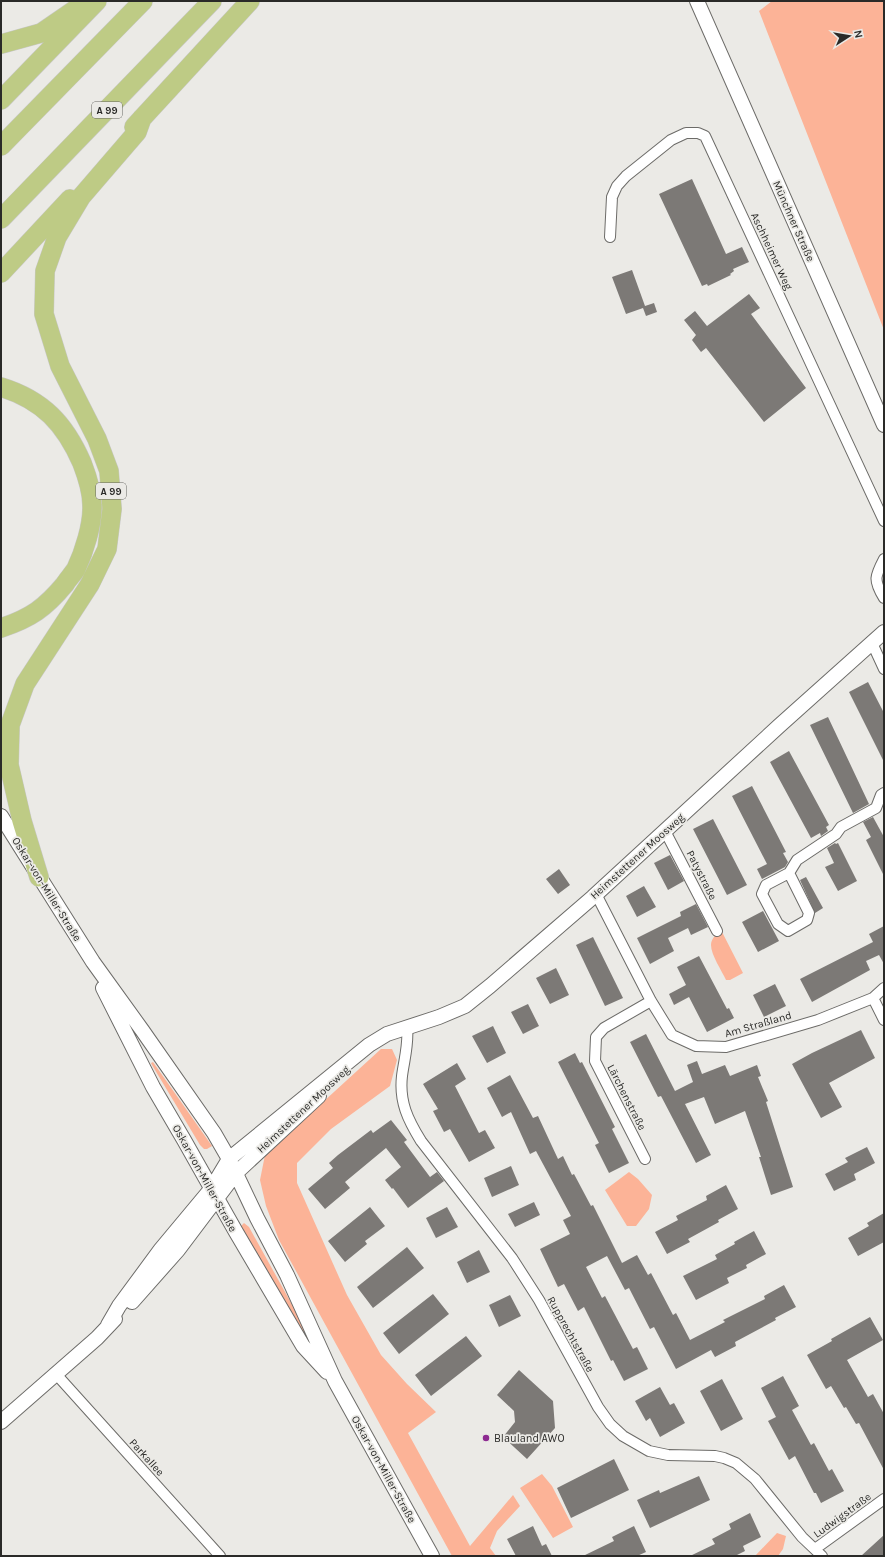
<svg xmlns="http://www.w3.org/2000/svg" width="885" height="1557" font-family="Karla,sans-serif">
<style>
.green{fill:#fcb397}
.building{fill:#7c7976}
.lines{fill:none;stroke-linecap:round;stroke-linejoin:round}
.street-casing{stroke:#6c6b68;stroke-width:12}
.secondary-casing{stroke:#6c6b68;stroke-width:16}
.highway-casing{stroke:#c8c8c7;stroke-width:20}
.street{stroke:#fff;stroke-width:10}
.secondary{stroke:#fff;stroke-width:14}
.highway{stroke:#becb85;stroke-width:19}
.poi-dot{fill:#8d2a91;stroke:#ebeae6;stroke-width:1.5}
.labels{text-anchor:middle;stroke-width:3.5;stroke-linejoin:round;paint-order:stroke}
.shield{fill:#ebeae6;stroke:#646461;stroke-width:1}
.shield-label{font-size:10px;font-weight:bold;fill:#2a2a28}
.street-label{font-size:11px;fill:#2a2a28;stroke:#ebeae6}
.poi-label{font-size:11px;fill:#2a2a28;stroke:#ebeae6;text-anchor:start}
</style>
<rect width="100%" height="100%" fill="#ebeae6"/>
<path class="green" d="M772,1H884V330L759,11Z
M721,930L743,973L730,980H726C722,971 711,955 711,945C711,939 716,934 721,930Z
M381,1049H392L397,1060L390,1086L331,1129L297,1163V1183L347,1295L381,1355L407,1384L436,1412L408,1433L470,1546L513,1495L520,1506L497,1531L490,1548L496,1556H452L279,1240L266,1206L260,1180L265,1155Z
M153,1062L212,1146L207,1149H204L200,1145L152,1065L151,1063Z
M629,1172L638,1179L652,1195L649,1209L636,1226H627L605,1190Z
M244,1223L249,1227L305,1328L306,1333H304L241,1226Z
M542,1474L552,1486L573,1527L553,1538L520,1488Z
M777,1533L786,1536L783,1549L778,1556H755Z"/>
<path class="building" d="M692,179L726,254L742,247L749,262L733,269L734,271L730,274L731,275L708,286L707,284L702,286L659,194Z
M632,270L645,306L654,303L657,312L646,316L643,308L626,314L612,277Z
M749,294L760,308L751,314L806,388L764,422L706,348L701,352L692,340L696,335L684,320L695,311L707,326Z
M868,682L884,713V762L849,692Z
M828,717L869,804L853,813L810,725Z
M789,751L829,825L826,827L828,831L821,836L820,833L811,838L770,762Z
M752,786L786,852L783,853L788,862L785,867L762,879L757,869L767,864L732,796Z
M873,817L884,837V876L866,840L871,837L863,822Z
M713,819L747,885L727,895L693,829Z
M835,843L836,844L838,843L857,881L838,891L825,867L834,863L827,848Z
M670,855L684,881L668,890L654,863Z
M559,869L570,885L558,894L546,879Z
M806,877L823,908L815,913L800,880Z
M644,886L656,907L637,917L626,896Z
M696,904L708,927L691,935L688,928L668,938L674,951L650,964L637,938L681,916L680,912Z
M763,911L779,941L758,952L742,922Z
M884,926V964L879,955L866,961L870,970L812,1002L800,979L873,942L869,934Z
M593,937L623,998L605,1006L576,945Z
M699,956L727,1009L729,1008L734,1018L707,1032L689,997L674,1005L669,994L686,985L677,967Z
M556,968L569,995L550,1004L536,978Z
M775,984L786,1006L764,1017L753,995Z
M528,1004L539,1026L523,1034L511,1012Z
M493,1026L506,1053L487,1063L472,1036Z
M861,1030L875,1058L829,1083L842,1107L821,1118L792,1064L812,1053Z
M646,1034L675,1091L693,1082L687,1065L697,1061L702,1074L725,1065L730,1076L757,1065L761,1076L758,1077L768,1101L766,1102L793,1187L771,1195L759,1157H761L745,1111L715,1124L704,1097L685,1104L711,1155L696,1163L661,1096L658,1097L630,1042Z
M575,1053L580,1063L582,1062L615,1127L612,1129L629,1163L609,1173L595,1145L599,1143L558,1062Z
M457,1063L466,1079L455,1086L479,1133L485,1130L495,1148L469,1162L450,1129L444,1132L433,1111L438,1109L423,1084Z
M510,1075L533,1118L538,1116L558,1159L563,1156L572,1175L574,1174L591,1206L593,1205L622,1263L637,1255L648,1275L651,1273L673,1315L676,1313L690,1340L725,1322L723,1320L765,1299L764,1296L784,1285L796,1307L775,1318L776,1320L735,1342L736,1346L715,1357L711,1350L676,1369L654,1327L650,1329L629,1288L625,1290L607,1256L586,1267L602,1298L605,1296L633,1349L637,1347L648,1369L624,1381L613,1360L611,1361L584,1307L578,1311L564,1284L558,1287L540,1249L570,1234L563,1220L571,1216L536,1151L530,1154L511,1112L502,1117L487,1088Z
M391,1120L407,1140L404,1142L430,1177L437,1172L444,1181L408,1208L393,1188L392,1189L385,1180L401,1167L386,1148L345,1182L350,1188L325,1209L308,1189L333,1168L329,1163L338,1155L371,1130L373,1133Z
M867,1147L875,1163L854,1174L856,1180L834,1191L825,1174L848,1162L845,1158Z
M511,1166L519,1185L492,1197L484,1178Z
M726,1185L738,1209L718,1220L719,1222L688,1239L690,1242L667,1254L655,1232L678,1220L676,1216L707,1200L706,1196Z
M534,1202L540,1215L515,1227L508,1214Z
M370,1207L385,1226L365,1241L367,1244L345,1262L328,1241Z
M447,1207L458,1227L436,1238L426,1218Z
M884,1213V1242L858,1256L848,1238L869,1226L867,1223Z
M754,1231L766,1254L746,1265L747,1268L727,1278L729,1283L696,1300L683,1276L717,1259L715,1255L735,1244L734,1242Z
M407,1247L424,1268L373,1308L357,1287Z
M479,1250L490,1272L467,1283L457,1262Z
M433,1294L449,1314L399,1354L383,1333Z
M510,1295L521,1316L499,1327L489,1305Z
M870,1317L883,1340L847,1360L868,1397L873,1394L884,1414V1470L859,1423L856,1424L846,1407L844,1408L831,1386L826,1389L807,1355L832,1341L831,1339Z
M466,1336L482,1356L431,1396L415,1375Z
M519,1370L553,1401L555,1428L527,1459L503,1437L515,1422L514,1411L497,1395Z
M783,1376L799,1406L792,1410L811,1445L814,1443L829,1471L832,1469L844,1491L821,1503L816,1493H814L795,1456L789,1460L768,1421L776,1417L761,1388Z
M722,1379L743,1419L721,1431L700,1391Z
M660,1387L670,1405L674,1403L685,1423L660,1437L650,1418L646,1421L635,1401Z
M614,1459L629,1490L571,1518L557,1488Z
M699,1476L710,1500L650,1528L637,1500L659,1490L660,1493Z
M750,1513L761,1537L743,1546L745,1551L735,1556H690L715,1544L712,1539L731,1529L729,1524Z
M533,1526L542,1546L546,1544L552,1556H516L507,1539Z
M634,1526L646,1552L637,1556H583L614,1541L612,1537Z
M884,1535V1556H861Z"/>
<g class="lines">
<g class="street-casing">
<path id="street" d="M610,237L612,197L617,186L626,176L671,140L686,133H698L705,136L884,521
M884,559C875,576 873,580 884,598
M872,643L884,669
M665,831L717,931
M789,873L809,913L807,920L788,931L778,924L762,894L766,885L789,873L797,860L836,834L841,827L876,808L881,795L884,793
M596,894L651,1001L672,1035L696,1046L726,1047L818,1020L873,998L884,988
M873,998L884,1020
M407,1027C409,1044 404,1060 402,1076C399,1102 408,1120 421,1141L512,1258L539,1300L598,1407L610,1424L623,1436L649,1451L668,1455L715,1456L724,1458L736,1463L755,1479L802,1537L822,1556
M645,1159L595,1061L596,1037L604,1028L651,1001
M56,1374L220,1556
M815,1549L884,1499"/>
</g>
<g class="secondary-casing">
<path id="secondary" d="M697,1L884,425
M1,816L93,962L142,1030L214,1133L229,1159L257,1218L287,1275L335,1381L432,1556
M103,988L153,1087L184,1140L236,1232L303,1346L327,1372
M132,1302L178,1250L236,1173L319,1096
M108,1325L119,1306L161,1249L211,1189L229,1159L369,1045L387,1034L439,1017L465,1006L490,986L593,897L779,726L884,632
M1,1422L97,1338L115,1319"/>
</g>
<g class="highway-casing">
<path id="highway" d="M1,44L41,33L73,11L81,5
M1,100L97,1
M134,127L250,1
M1,146L143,1
M1,219L212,1
M1,273L70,199
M1,387C43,400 65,424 82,463C87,476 92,491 92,505C93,524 84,552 76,569C73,574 68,579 65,584C45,608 31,618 1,628
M39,877L22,821L9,765L10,725L25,684L90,584L107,549L112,509L109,471L97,439L60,366L44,314L45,271L57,237L81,197L137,132L142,118"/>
</g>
<use href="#street" class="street"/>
<use href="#secondary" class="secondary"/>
<use href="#highway" class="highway"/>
</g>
<circle class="poi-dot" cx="486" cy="1438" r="4"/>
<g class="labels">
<g class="shield">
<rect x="92" y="102" width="30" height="16" rx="3"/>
<rect x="96" y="483" width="30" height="16" rx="3"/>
</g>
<g class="shield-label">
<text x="107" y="114">A 99</text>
<text x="111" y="495">A 99</text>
</g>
<g class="street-label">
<text transform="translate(794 221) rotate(66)" y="4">Münchner Straße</text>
<text transform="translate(772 251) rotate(65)" y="4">Aschheimer Weg</text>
<text transform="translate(637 856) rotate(-42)" y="4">Heimstettener Moosweg</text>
<text transform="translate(702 875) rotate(63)" y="4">Patystraße</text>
<text transform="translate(47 889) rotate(58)" y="4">Oskar-von-Miller-Straße</text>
<text transform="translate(758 1024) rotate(-16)" y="4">Am Straßland</text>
<text transform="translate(627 1097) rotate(63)" y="4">Lärchenstraße</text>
<text transform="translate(303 1109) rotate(-43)" y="4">Heimstettener Moosweg</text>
<text transform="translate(205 1178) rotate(61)" y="4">Oskar-von-Miller-Straße</text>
<text transform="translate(571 1334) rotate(61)" y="4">Rupprechtstraße</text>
<text transform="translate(147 1457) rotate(48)" y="4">Parkallee</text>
<text transform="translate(384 1469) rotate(61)" y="4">Oskar-von-Miller-Straße</text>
<text transform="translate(842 1515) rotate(-36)" y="4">Ludwigstraße</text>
</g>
<g class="poi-label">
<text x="494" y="1442">Blauland AWO</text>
</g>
</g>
<rect width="885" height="1557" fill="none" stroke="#2a2a28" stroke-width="4"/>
<g transform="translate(849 36) rotate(78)" stroke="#ebeae6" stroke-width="3" paint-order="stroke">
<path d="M0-3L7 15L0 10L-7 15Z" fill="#2a2a28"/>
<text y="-6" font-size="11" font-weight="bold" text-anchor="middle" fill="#2a2a28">N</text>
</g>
</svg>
